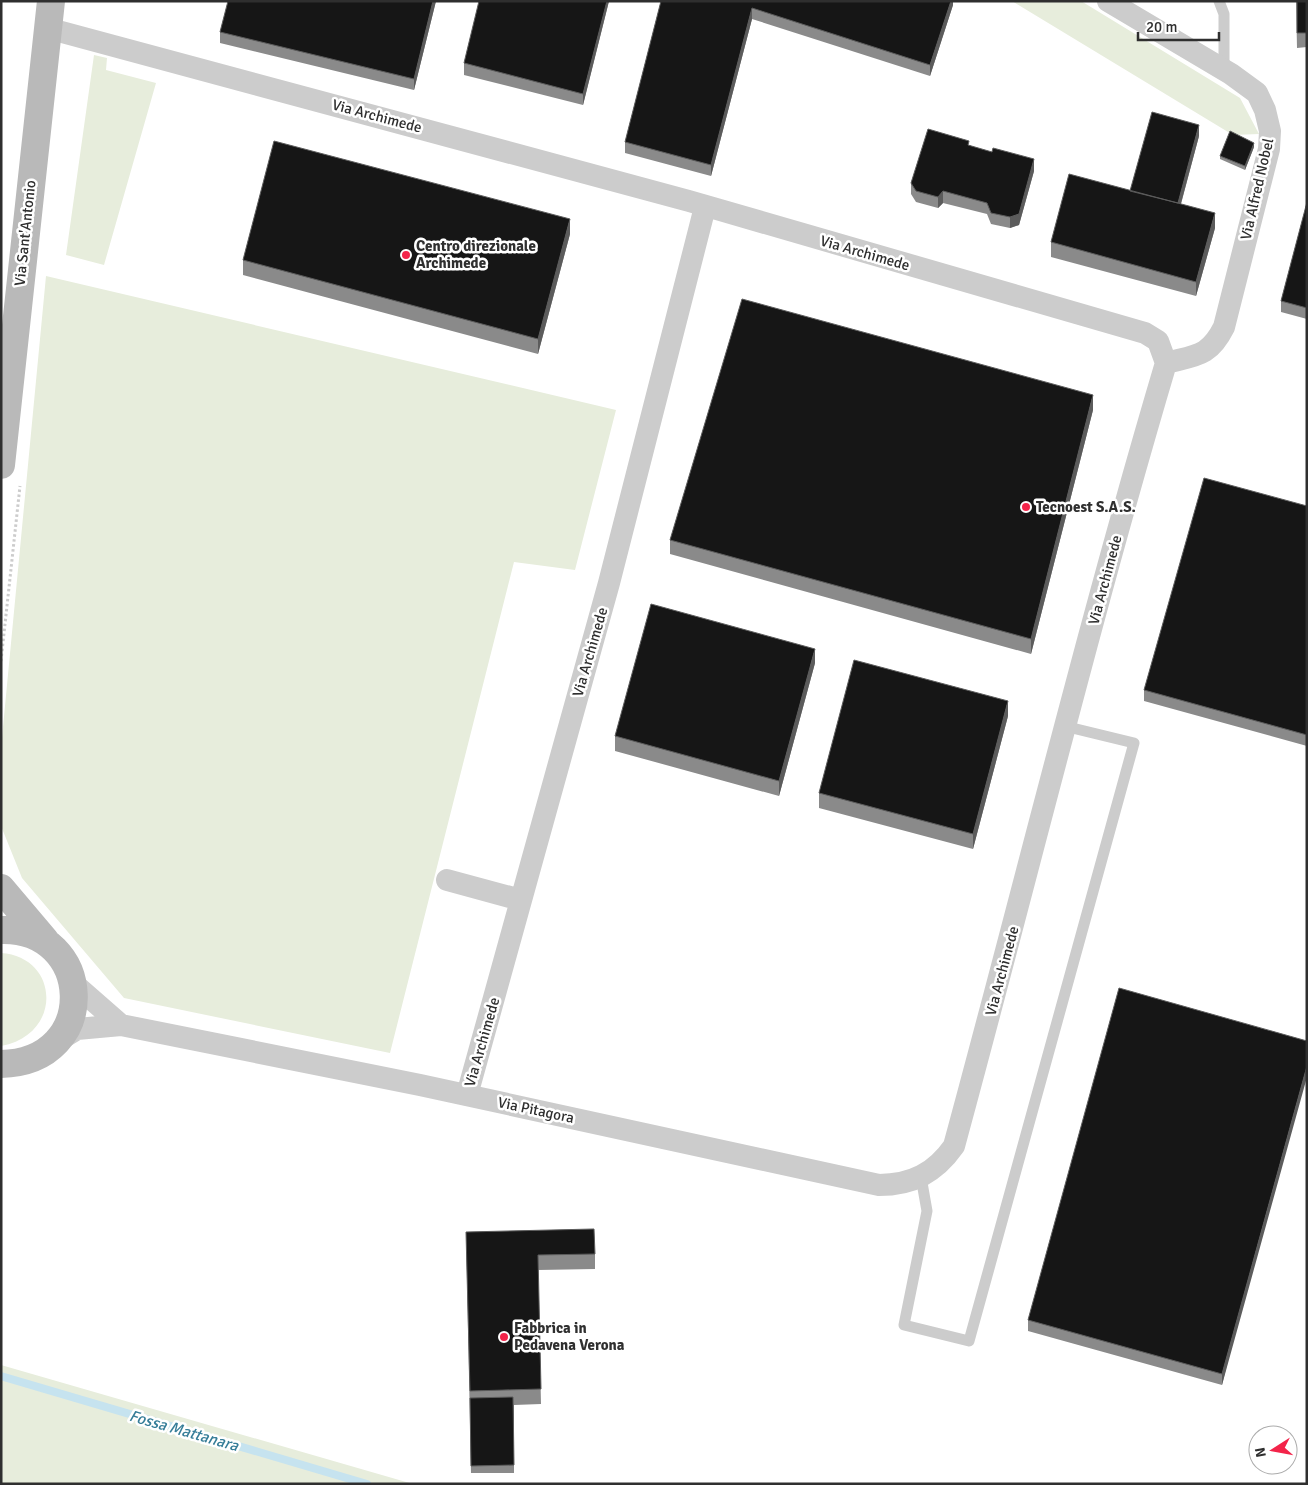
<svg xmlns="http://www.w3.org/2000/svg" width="1308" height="1485" font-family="Signika,sans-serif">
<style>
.green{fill:#e7eddc}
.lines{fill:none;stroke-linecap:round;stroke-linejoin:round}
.stream{stroke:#c6e3ef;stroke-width:8}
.path{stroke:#ccc;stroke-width:3;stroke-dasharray:2.5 2.5;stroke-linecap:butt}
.lane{stroke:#ccc;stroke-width:11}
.street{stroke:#ccc;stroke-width:22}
.secondary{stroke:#b9b9b9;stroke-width:28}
.wall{fill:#8a8a8a}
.shaded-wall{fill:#5c5c5c}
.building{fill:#161616;stroke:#5c5c5c}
.poi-dot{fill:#f3244a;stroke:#fff;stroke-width:2}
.labels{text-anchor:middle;stroke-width:5;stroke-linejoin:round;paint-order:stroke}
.street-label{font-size:15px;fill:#2f2f2f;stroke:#fff}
.poi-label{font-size:15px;font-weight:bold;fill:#2f2f2f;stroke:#fff;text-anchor:start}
.water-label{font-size:16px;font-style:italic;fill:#367d98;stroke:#fff}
</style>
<rect width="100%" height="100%" fill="#fff"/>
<path class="green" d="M1012,1H1081L1240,98L1259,134L1233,135Z
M94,55L107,58L106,70L156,83L104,265L66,255Z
M46,276L616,410L575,570L514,562L390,1053L124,998L22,878L1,826V748Z
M1,953C60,957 63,1035 1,1046Z
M1,1365L413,1484H1Z"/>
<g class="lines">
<path class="stream" d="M1,1376L367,1484"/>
<path class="path" d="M1,661L20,486"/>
<path class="lane" d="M1219,1L1224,14V69
M921,1177L927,1211L904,1325L969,1341L1134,743L1064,726"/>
<path class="street" d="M1108,1L1231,74L1257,93L1265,110L1270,131L1269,149L1224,327C1209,357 1196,355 1166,363
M47,28L689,201L1145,333L1158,341L1166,363C1089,622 1025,885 954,1146C935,1173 912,1185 879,1185L420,1085L121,1025L77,1029L59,1040
M447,880L521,900
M73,983L121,1025
M467,1095L609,583L705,207"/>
<path class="secondary" d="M1,465L51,1
M1,888L45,940
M1,930C94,927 102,1062 1,1064"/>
</g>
<path class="wall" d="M436,1L414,90L220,43V32Z
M609,1L583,105L464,75V63Z
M661,1H953V5L930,76L752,19L711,176L625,153V142Z
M1296,1H1307V47L1297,48Z
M1199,136L1181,204L1215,228L1196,296L1051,257V242L1130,191Z
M969,145L1034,171L1019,225L1010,228L991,224L987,214L943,203L938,208L916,202L911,194V183Z
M1254,147L1245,170L1220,159V156Z
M1307,202V319L1281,312V301Z
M570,234L538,354L243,275V260Z
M1093,410L1031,654L670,554V540Z
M1307,506V746L1144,701V690Z
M815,663L779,796L615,751V736Z
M1008,716L973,849L819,808V793Z
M1307,1041L1222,1385L1028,1331V1320Z
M466,1232L595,1254V1269L538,1270L541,1404L514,1405V1473H471Z"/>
<path class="shaded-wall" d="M433,1H436L414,90V79Z
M607,1H609L583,105V94Z
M951,1H953V5L930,76V65Z
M752,8V19L711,176V165Z
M1199,125V136L1177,218V207Z
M1254,143V147L1245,170V166Z
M1034,159V171L1019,225L1010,228V217Z
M943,191V203L938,208V197Z
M1215,213V228L1196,296V282Z
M570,219V234L538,354V339Z
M1093,395V410L1031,654V639Z
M815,649V663L779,796V781Z
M1008,701V716L973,849V834Z
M1307,1066V1077L1222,1385V1374Z"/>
<path class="building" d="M228,1H433L414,79L220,32Z
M479,1H607L583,94L464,63Z
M661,1H951L930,65L752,8L711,165L625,142Z
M1297,1H1307V33H1297Z
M1152,112L1199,125L1178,203L1130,191Z
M928,129L969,141L968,145L992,152L993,148L1034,159L1019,214L1010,217L991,213L987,203L943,191L938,197L916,191L911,183Z
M1230,131L1254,143L1245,166L1220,156Z
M274,141L570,219L538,339L243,260Z
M1069,174L1215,213L1196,282L1051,242Z
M1307,202V308L1281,301Z
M742,299L1093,395L1031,639L670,540Z
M1204,478L1307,506V735L1144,690Z
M651,604L815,649L779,781L615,736Z
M854,660L1008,701L973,834L819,793Z
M1119,988L1307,1041V1066L1222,1374L1028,1320Z
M594,1229L595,1254L538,1255L541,1389L470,1391L466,1232Z
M513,1397L514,1465L471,1466L470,1398Z"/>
<g class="poi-dot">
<circle cx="406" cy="255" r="5"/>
<circle cx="1026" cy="507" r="5"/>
<circle cx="504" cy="1337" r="5"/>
</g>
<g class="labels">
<g class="street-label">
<text transform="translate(377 116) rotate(15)" y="5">Via Archimede</text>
<text transform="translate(1257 189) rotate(-77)" y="5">Via Alfred Nobel</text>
<text transform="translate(25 233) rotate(-84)" y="5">Via Sant'Antonio</text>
<text transform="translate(865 253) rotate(16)" y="5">Via Archimede</text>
<text transform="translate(1105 580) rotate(-75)" y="5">Via Archimede</text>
<text transform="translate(590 652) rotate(-74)" y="5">Via Archimede</text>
<text transform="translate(1002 971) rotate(-75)" y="5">Via Archimede</text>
<text transform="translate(482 1042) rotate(-74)" y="5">Via Archimede</text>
<text transform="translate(536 1110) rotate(12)" y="5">Via Pitagora</text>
</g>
<g class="poi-label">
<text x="416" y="251">Centro direzionale<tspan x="416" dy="17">Archimede</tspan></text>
<text x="1036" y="512">Tecnoest S.A.S.</text>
<text x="514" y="1333">Fabbrica in<tspan x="514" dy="17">Pedavena Verona</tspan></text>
</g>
<g class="water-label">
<text transform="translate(184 1430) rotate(16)" y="6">Fossa Mattanara</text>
</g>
</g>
<rect width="1308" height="1485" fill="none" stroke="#2f2f2f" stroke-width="5"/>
<g transform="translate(1273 1450) rotate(259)"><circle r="24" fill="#ffffff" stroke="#acacac"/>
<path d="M0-4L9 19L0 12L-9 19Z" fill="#f3244a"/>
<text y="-8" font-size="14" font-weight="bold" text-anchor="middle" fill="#2f2f2f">N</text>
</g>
<path d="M1138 32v8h81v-8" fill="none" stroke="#2f2f2f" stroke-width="2.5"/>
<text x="1146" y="32" font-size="15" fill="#2f2f2f" stroke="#ffffff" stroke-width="4" paint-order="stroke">20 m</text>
</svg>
